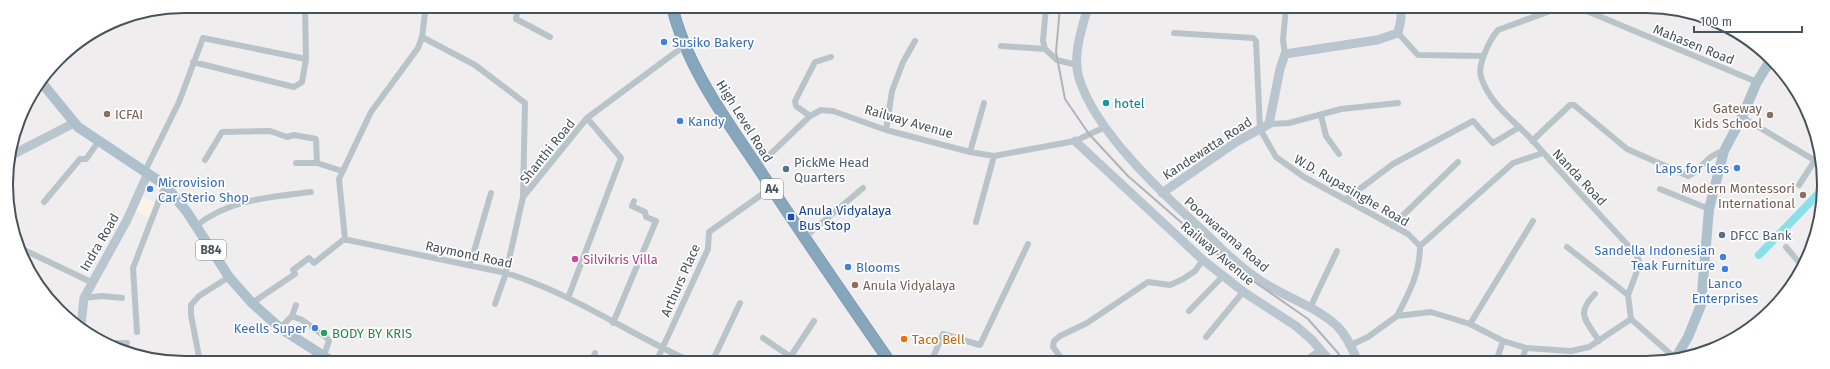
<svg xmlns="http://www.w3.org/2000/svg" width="1830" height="369" font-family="'Fira Sans',sans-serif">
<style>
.commercial{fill:#fbf3e6}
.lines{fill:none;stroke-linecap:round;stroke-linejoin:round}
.canal{stroke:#8ae0e9;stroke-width:8}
.highway-casing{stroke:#7191a7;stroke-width:12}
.street{stroke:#b9c4ca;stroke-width:6}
.secondary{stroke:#b9c6cf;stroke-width:9}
.primary{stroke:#aec0cc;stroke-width:10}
.highway{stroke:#86a6bb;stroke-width:11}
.rail{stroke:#b0b4b8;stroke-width:2}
.shop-dot{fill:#3f7fe0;stroke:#fff;stroke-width:1.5}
.culture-dot{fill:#0f9aa8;stroke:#fff;stroke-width:1.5}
.education-dot{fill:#8d6e63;stroke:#fff;stroke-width:1.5}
.service-dot{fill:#5c6f8a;stroke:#fff;stroke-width:1.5}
.transit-dot{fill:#1a4fb4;stroke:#fff;stroke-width:1.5}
.hotel-dot{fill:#d1479c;stroke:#fff;stroke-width:1.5}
.leisure-dot{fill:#2e9e5b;stroke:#fff;stroke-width:1.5}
.food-dot{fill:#e8710a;stroke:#fff;stroke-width:1.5}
.labels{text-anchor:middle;stroke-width:3.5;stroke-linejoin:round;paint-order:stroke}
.shield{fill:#fff;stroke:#7e878c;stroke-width:1}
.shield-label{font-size:12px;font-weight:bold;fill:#46535a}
.shop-label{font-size:13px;fill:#366cbe;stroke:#fff;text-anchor:start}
.street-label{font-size:13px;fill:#46535a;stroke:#fff}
.culture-label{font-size:13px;fill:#0d838f;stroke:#fff;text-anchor:start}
.education-label{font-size:13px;fill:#785e54;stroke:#fff;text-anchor:end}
.service-label{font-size:13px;fill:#4e5e75;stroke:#fff;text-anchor:start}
.transit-label{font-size:13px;fill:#164399;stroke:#fff;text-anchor:start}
.hotel-label{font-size:13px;fill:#b23c85;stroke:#fff;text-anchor:start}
.leisure-label{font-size:13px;fill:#27864d;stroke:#fff;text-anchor:start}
.food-label{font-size:13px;fill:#c56008;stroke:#fff;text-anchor:start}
.rim{fill:none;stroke:#46535a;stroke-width:2}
</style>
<rect width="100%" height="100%" fill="#f0edee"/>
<path class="commercial" d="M142,196L157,204L148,218L137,210Z"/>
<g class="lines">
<path class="canal" d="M1759,255L1821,191"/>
<g class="highway-casing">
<path id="highway" d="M672,6C686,65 724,117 757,166C800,232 845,297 890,362"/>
</g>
<path class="street" d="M518,6L516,19L550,37
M1046,7L1043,41L1045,49L1057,60L1077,65
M1561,7L1498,30C1490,39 1477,65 1481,77C1490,105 1515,121 1534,142C1567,180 1602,217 1636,254L1639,261L1636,274L1628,295L1631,319
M1577,7L1757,82
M1174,33L1253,38L1256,41L1260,129L1276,157L1304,177L1408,234L1420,246C1420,273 1409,293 1397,316
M1398,33L1418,55L1483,56
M422,37L475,65L525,103L523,197L587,118L684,46
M1001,46L1045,49
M1285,54L1283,40L1286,7
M58,59L60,57
M193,62L294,87L302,82L306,59L305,6
M1321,115L1326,136L1339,154
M810,116L796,106L795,101L815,62L831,57
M1742,117L1814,160
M1269,124L1289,123L1341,109L1398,103
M886,130L892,91L903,62L915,41
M1532,141L1570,105H1574L1627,149L1688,176C1704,169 1705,155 1724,151
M970,152L984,103
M205,160L222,132L270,131L287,137L294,135L316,139L317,163L342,171
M296,163H317
M757,167L810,116L821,110L833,111L886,130L970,152L994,156L1075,141L1105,127
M145,171L179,102L203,38L306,59
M1799,185L1819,154
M1660,189L1709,209
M1345,200L1393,164L1473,121L1493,143L1518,128
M44,202L80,159H86L99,141
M976,222L994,156
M196,226C230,199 270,197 311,192
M1392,226L1458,162
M805,237L863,188
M345,239L339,179L371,112L418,48L422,37L426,6
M1420,246L1513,163L1543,153
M18,247L91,282
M1567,247L1628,295
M1786,247L1803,267
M1800,263L1808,256
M470,265L491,193
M1595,294C1575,314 1586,320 1599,341
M84,298L102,296L122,298
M568,298L621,158L587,118
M252,303L295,274L293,270L309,258L314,263L343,240H348L506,273C572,293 629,334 692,362
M495,304L506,273L523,197
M1310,308L1337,251
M1189,311L1223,276
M292,316L302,320L326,337L329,341L324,355
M1631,319L1675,358
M613,323L656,221L646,217L645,212L632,206L634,201
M1470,324L1533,221
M280,328L292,316L296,305
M137,332L133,268L165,185
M1206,337L1243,292
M763,338L791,357
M103,343H127
M1351,345L1368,337L1397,316L1431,312L1470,324L1503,341L1526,348L1571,351L1589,347L1631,319
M550,361L552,362
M200,362L191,315V305L199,296L229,277
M592,362L595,353
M656,362L708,249L709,232L771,188
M712,362L740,303
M787,362L814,321
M931,362L943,334L980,345L1028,244
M1064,362L1053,347L1054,341L1060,336L1087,323L1148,282L1170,285L1183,279L1195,271L1203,260
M1303,362L1320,350
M1496,362L1503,341
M1521,362L1526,348"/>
<path class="secondary" d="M1088,7C1082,28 1072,56 1079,78C1095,131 1161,192 1202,230C1221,248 1239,267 1261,281C1285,297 1315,306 1337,326C1347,336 1353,350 1358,362
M1075,141L1203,260L1245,293L1296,326L1312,340L1331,362
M10,156L74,123
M1162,193L1236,142L1269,124L1280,69L1285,54L1377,40L1398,33L1401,19V7
M81,326L84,298L127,220L148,173"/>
<path class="primary" d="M42,83L78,127L165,185L187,212L229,277L252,303L280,328L333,362
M1675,359L1688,337L1701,305L1709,209L1724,151L1742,117L1757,82L1770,61"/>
<use href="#highway" class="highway"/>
<path class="rail" d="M1060,7L1056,52L1065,99L1089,134L1128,176L1229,264L1308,319L1338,353L1343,362"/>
</g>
<g class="shop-dot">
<circle cx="664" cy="42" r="4"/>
<circle cx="680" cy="121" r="4"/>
<circle cx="1737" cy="168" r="4"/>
<circle cx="150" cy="189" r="4"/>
<circle cx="1723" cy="257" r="4"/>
<circle cx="848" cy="267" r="4"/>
<circle cx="1725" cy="269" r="4"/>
<circle cx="315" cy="328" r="4"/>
</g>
<circle class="culture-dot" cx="1106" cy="103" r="4"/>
<g class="education-dot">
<circle cx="107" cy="114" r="4"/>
<circle cx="1770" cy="115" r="4"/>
<circle cx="1803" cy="195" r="4"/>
<circle cx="855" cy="285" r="4"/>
</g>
<g class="service-dot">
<circle cx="786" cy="169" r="4"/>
<circle cx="1722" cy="235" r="4"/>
</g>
<rect class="transit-dot" x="787" y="213" width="8" height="8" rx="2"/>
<circle class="hotel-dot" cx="575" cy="259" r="4"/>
<circle class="leisure-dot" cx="324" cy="333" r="4"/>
<circle class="food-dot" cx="904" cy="339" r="4"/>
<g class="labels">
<g class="shield">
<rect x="761" y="179" width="22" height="20" rx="3"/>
<rect x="196" y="240" width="30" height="20" rx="3"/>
</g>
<g class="shield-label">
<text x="772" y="193">A4</text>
<text x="211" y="254">B84</text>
</g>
<g class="shop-label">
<text x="672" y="47">Susiko Bakery</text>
<text x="688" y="126">Kandy</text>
<text x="1729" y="173" text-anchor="end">Laps for less</text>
<text x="158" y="187">Microvision<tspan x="158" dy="15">Car Sterio Shop</tspan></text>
<text x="1715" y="255" text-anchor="end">Sandella Indonesian<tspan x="1715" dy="15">Teak Furniture</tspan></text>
<text x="856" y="272">Blooms</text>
<text x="1725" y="288" text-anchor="middle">Lanco<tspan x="1725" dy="15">Enterprises</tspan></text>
<text x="307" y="333" text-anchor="end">Keells Super</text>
</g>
<g class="street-label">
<text transform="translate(1694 44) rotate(22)" y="5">Mahasen Road</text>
<text transform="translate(745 121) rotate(58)" y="5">High Level Road</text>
<text transform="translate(909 121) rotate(16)" y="5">Railway Avenue</text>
<text transform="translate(1207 148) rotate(-33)" y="5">Kandewatta Road</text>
<text transform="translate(547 151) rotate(-51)" y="5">Shanthi Road</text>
<text transform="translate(1580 177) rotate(47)" y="5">Nanda Road</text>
<text transform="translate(1352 190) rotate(30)" y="5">W.D. Rupasinghe Road</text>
<text transform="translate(1227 234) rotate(41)" y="5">Poorwarama Road</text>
<text transform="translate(99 242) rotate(-60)" y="5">Indra Road</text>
<text transform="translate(1218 253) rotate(40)" y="5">Railway Avenue</text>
<text transform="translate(469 254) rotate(12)" y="5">Raymond Road</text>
<text transform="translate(680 280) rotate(-66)" y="5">Arthurs Place</text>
</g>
<g class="culture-label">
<text x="1114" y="108">hotel</text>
</g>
<g class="education-label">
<text x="1762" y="113">Gateway<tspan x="1762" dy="15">Kids School</tspan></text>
<text x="115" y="119" text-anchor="start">ICFAI</text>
<text x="1795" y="193">Modern Montessori<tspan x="1795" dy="15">International</tspan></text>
<text x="863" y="290" text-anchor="start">Anula Vidyalaya</text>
</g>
<g class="service-label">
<text x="794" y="167">PickMe Head<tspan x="794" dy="15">Quarters</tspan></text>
<text x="1730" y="240">DFCC Bank</text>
</g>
<g class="transit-label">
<text x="799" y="215">Anula Vidyalaya<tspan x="799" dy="15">Bus Stop</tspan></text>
</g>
<g class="hotel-label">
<text x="583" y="264">Silvikris Villa</text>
</g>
<g class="leisure-label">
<text x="332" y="338">BODY BY KRIS</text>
</g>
<g class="food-label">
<text x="912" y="344">Taco Bell</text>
</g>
</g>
<path d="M0 0H1830V369H0ZM184 13H1646A171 171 0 0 1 1817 184V185A171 171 0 0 1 1646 356H184A171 171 0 0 1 13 185V184A171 171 0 0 1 184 13Z" fill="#fff" fill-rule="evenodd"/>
<path class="rim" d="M184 13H1646A171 171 0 0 1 1817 184V185A171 171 0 0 1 1646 356H184A171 171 0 0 1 13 185V184A171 171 0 0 1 184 13Z"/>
<path d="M1694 26v6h108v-6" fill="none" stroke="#46535a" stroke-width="2"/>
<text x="1700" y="26" font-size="12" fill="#46535a" stroke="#ffffff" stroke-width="3" paint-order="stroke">100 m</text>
</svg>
